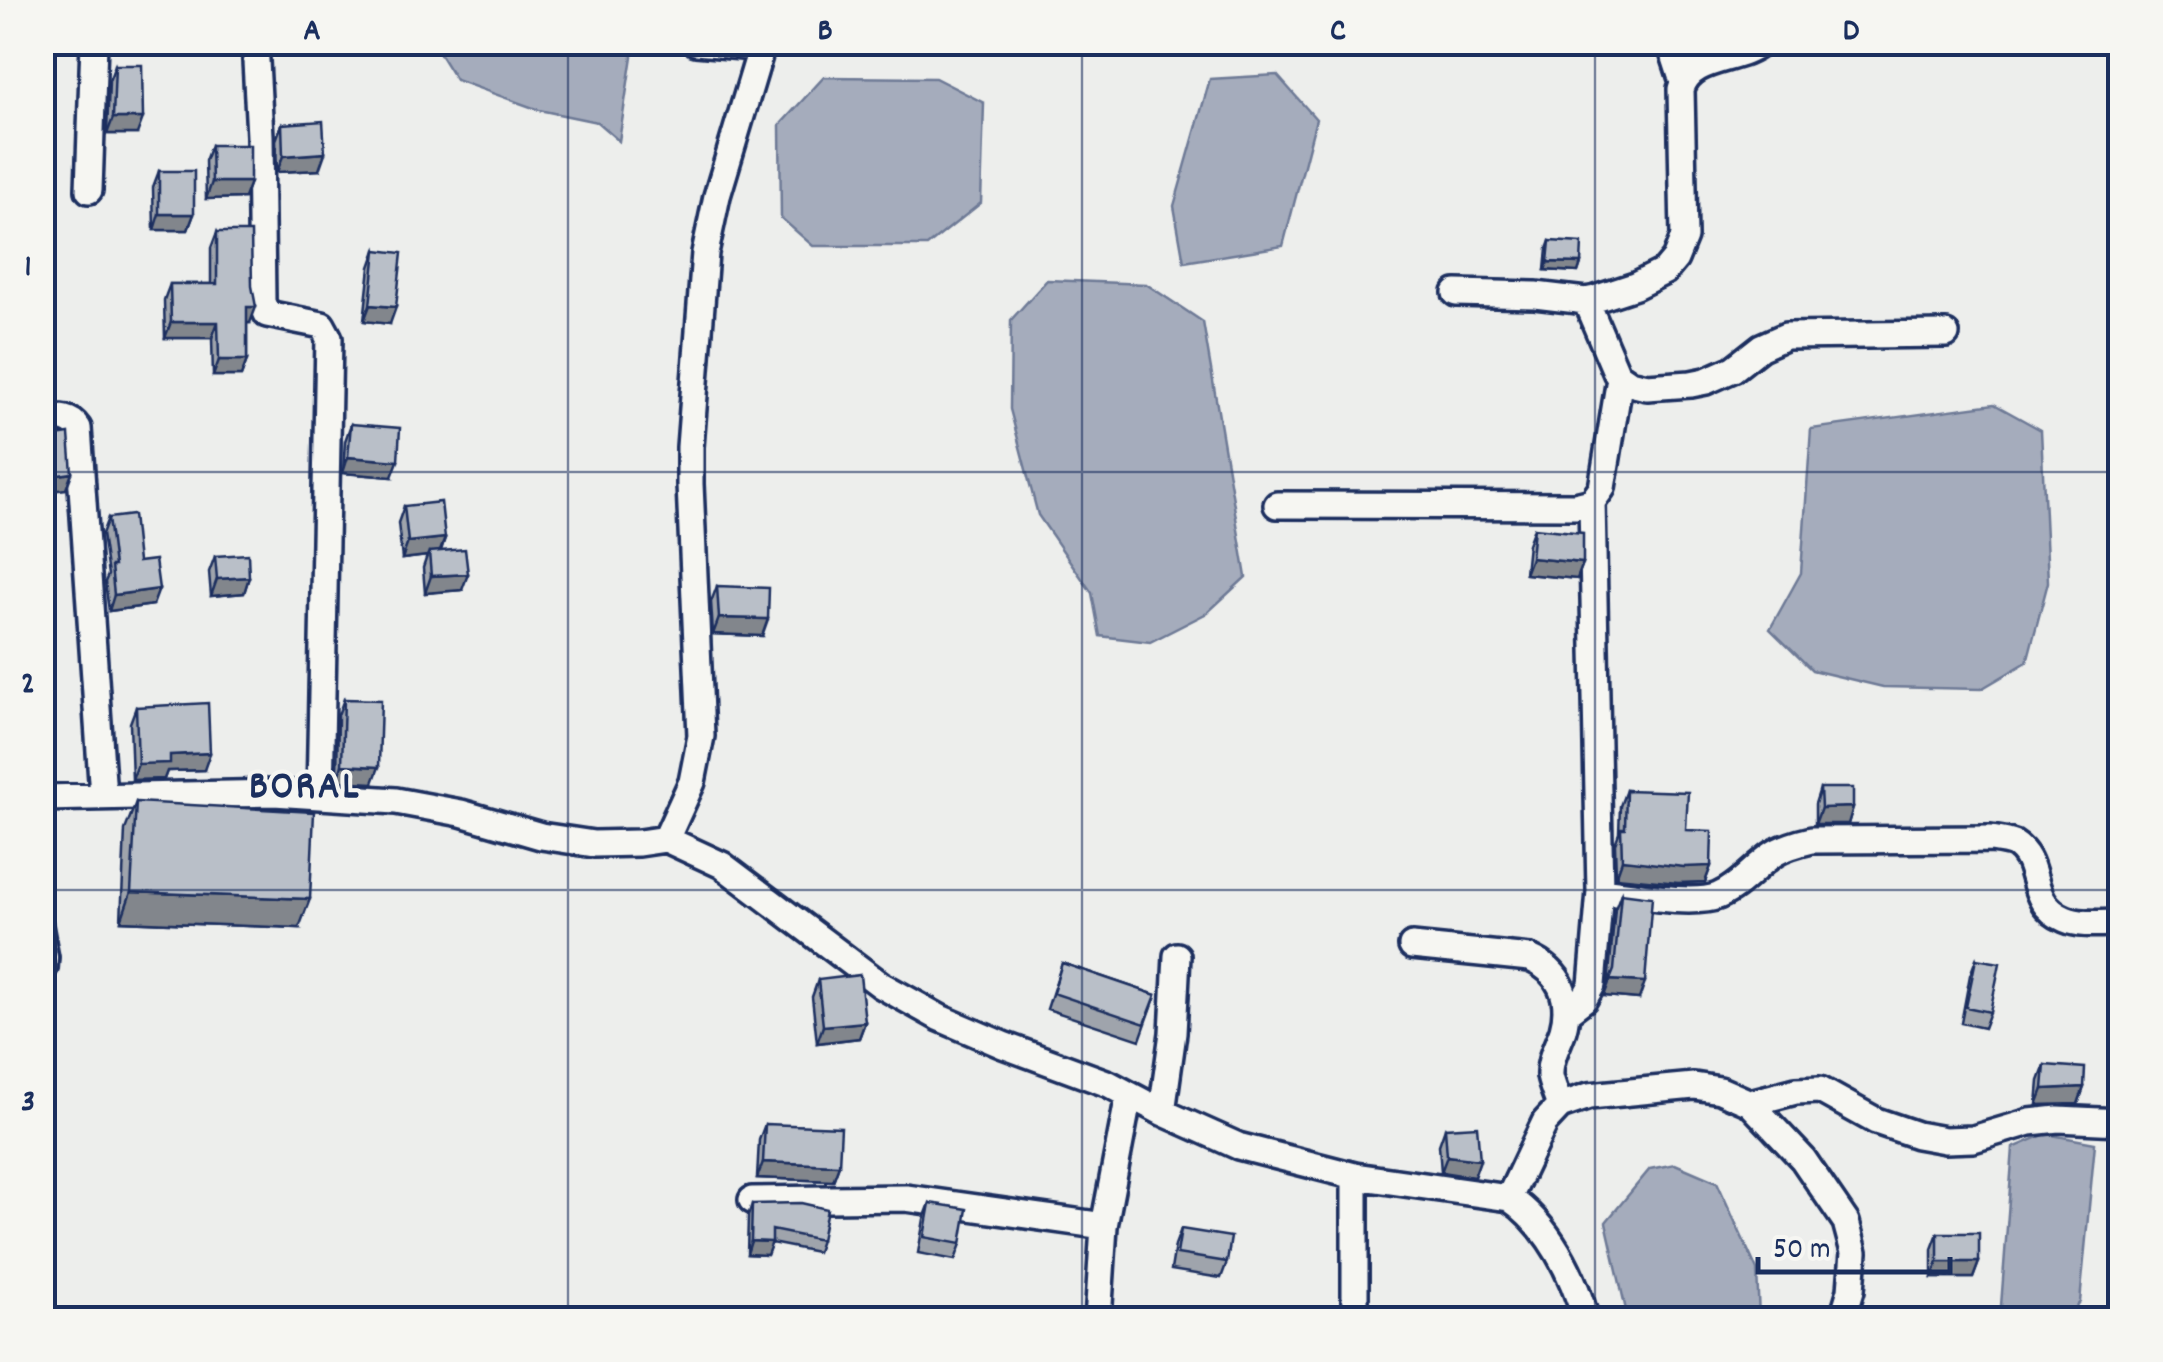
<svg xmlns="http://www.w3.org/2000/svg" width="2163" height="1362" font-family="Dekko,sans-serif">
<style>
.water{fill:#a5acbc;stroke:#6e7a96;stroke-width:2.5}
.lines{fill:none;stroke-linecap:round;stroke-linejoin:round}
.lane-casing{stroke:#1b2f5e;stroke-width:20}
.street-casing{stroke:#1b2f5e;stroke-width:32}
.lane{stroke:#f6f6f2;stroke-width:12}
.street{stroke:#f6f6f2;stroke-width:25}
.wall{fill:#9fa4ac;stroke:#1b2f5e;stroke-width:2.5}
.shaded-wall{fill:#82868c;stroke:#1b2f5e;stroke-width:2.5}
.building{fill:#b9bfc8;stroke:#1b2f5e;stroke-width:2.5}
.grid{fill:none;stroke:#1b2f5e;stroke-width:2.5;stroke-opacity:0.55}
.labels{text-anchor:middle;stroke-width:8;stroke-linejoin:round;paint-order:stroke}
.district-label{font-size:40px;font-weight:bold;letter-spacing:2.5px;fill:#1b2f5e;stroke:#f6f6f2}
.neatline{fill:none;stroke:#1b2f5e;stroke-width:4}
.grid-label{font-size:32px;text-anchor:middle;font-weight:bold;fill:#1b2f5e}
</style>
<rect width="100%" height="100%" fill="#edeeec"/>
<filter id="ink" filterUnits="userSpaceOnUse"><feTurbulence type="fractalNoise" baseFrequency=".01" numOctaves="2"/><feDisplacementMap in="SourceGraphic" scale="20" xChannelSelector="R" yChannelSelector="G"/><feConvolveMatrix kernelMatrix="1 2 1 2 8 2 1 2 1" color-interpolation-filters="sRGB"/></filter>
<g filter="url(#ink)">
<path class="water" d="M433,43H634L619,141L597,122L539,110L456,80Z
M1277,75L1316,119L1283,246L1184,262L1174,206L1210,79Z
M824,77L935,78L984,103L981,203L927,246H813L781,218L780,125Z
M1047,280L1146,284L1203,322L1246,577L1207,613L1150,642L1100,636L1092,593L1038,515L1010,409L1011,320Z
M1994,404L2041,430L2048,582L2027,662L1981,689L1883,687L1812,670L1770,629L1801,573L1811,429Z
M2046,1134L2095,1143L2080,1302L2066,1319H2000L2013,1148Z
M1675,1164L1717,1182L1757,1270L1759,1319H1628L1606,1222L1650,1169Z"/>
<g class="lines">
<g class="lane-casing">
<path id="lane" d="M42,909L51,957L50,969L42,973"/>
</g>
<g class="street-casing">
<path id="street" d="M255,42L260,136L262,302L267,314L322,325L329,338L320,796
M1670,42L1683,82
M89,190L94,42
M1456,293L1535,295L1586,301L1595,299L1635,286L1665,271L1675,259L1684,237L1681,89C1691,55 1739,63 1762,42
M1586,301L1617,374L1630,383L1647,387L1691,384L1706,381L1733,369L1761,347L1786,336L1946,334
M42,419C57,418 69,415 78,428L103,796
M1277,505L1575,506L1592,502L1602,488L1620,378
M42,798L274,793L396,801L461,813L541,836L594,844L639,843L666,839L722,865L881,985L940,1018L1003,1045L1109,1084L1162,1112L1238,1146L1355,1176L1509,1198C1549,1225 1573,1274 1586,1320
M666,839L692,782L701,736L690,484V447L705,253L717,196L759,56L754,47L696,42
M1600,891C1629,894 1694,906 1718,896C1740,887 1755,866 1775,853C1787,846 1799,843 1812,840L1991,839C1998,840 2007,841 2014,844C2043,862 2025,902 2065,919C2081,926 2104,923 2120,923
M1412,946L1530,958C1560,971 1572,998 1563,1030C1558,1045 1549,1059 1550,1076C1552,1086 1557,1097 1560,1106
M1567,1012L1584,999L1592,985L1600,891L1592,502
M1750,1103L1796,1091L1820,1090L1876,1121L1917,1135L1945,1140L1973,1139L2030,1122L2058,1119L2120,1122
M1162,1112L1173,1033L1177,956
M1509,1198L1545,1122L1560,1106L1589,1096L1694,1086L1720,1090L1750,1103L1803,1159L1846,1222L1854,1252L1851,1290L1842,1320
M752,1200L906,1198L1104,1226
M1098,1320L1104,1226L1129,1095
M1355,1320V1176"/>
</g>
<use href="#lane" class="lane"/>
<use href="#street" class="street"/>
</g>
<path class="wall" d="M115,65L137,134H107L109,81Z
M2117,74H2120V134L2114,135L2111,90Z
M282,124L319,170L277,172L276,140Z
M211,145L250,182L244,198L206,199L205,161Z
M159,171L194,214L188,230H154L153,187Z
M217,232L250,323H247V360L241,376H213L212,338H165L164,300L170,284H211V248Z
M1550,241L1581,263L1578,272L1545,270L1547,249Z
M376,250L390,324L364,321L370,267Z
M351,424L392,477L343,473L345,441Z
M404,506L445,538L441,551L462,590L425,593L423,568L427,556L402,559L398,523Z
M108,518L138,562L153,605L109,611L105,582L108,575L102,534Z
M1534,528L1583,563L1577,579L1525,574L1528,544Z
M215,556L249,577L244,593L211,596L209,572Z
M717,586L762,636L713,634L711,602Z
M344,699L373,783L337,781L338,715Z
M136,707L204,770L167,771L164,779L132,780L130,723Z
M1820,788L1853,807L1848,824H1815V804Z
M1626,790L1686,830L1711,866L1705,882L1678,883L1616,877L1615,844L1619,833L1620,806Z
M136,802L299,928L121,921L125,830Z
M1621,893L1639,999L1604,996L1608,985L1615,909Z
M1976,959L1990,1012L1984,1028L1961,1023L1970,975Z
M1062,963L1156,995L1140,1040L1047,1009Z
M818,980L865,1022L859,1038L817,1043L812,997Z
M2045,1065L2084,1087L2078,1104L2037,1105L2039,1081Z
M765,1124L839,1165L833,1181L757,1178L759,1140Z
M1445,1128L1474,1177L1441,1172L1439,1145Z
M930,1203L961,1244L955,1260L918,1253L924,1219Z
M752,1204L821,1240L817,1252L771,1243L767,1255L747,1254L748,1216Z
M1181,1229L1227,1262L1221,1278L1171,1270L1175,1245Z
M1938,1233L1979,1262L1973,1278H1932V1249Z"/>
<path class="shaded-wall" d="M113,118H143L137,134H107Z
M2120,118V134L2114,135Z
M325,153L319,170L277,172L283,156Z
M212,182H250L244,198L206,199Z
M159,214H194L188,230H154Z
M1548,262L1581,263L1578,272L1545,270Z
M370,305L396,307L390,324L364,321Z
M247,307H256L250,323H241Z
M171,322H218L212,338H165Z
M219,360H247L241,376H213Z
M348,457L398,461L392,477L343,473Z
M72,473L66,489L42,492V483L45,477Z
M445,538L439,554L429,552L427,556L402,559L408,542Z
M1531,558L1583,563L1577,579L1525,574Z
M468,574L462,590L425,593L431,576Z
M249,577L244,593L211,596L217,579Z
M159,589L153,605L109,611L114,595Z
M719,618L768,619L762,636L713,634Z
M210,753L204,770L167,771L164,779L132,780L138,764L170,755Z
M342,765L379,767L373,783L337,781Z
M1853,807L1848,824H1815L1821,808Z
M1622,860L1711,866L1705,882L1678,883L1616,877Z
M131,892L310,899L299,928L121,921Z
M49,929L42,947V930Z
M1610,980L1645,982L1639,999L1604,996Z
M865,1022L859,1038L817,1043L823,1026Z
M2084,1087L2078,1104L2037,1105L2043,1089Z
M1447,1156L1480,1160L1474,1177L1441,1172Z
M763,1162L839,1165L833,1181L757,1178Z
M751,1241L772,1242L767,1255L747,1254Z
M1938,1262H1979L1973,1278H1932Z"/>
<path class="building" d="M115,65H142L143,118H113Z
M2117,74H2120V118Z
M323,121L325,153L283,156L282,124Z
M211,145H250V182H212Z
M159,171H194V214H159Z
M217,232H251L252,286L256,307H247V360H219L218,322H171L170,284H217Z
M1550,241L1582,243L1581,263L1548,262Z
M376,250L402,253L396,307L370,305Z
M351,424L400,428L398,461L348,457Z
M69,434L72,473L45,477L42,460V438Z
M441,502L445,538L408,542L404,506Z
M133,515L138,562L155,560L159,589L114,595L111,566H114L108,518Z
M1534,528L1583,533V563L1531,558Z
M465,549L468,574L431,576L429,552Z
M248,554L249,577L217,579L215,556Z
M717,586L769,588L768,619L719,618Z
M344,699L381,700L379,767L342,765Z
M208,703L210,753L170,755V763L138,764L136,707Z
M1820,788H1853V807L1821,808Z
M1626,790L1688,792L1686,830L1712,831L1711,866L1684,867L1622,860L1621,828H1625Z
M136,802L314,812L310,899L131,892Z
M42,886L49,929L42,930Z
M1621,893L1652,897L1645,982L1610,980L1614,970Z
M1976,959L2000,963L1990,1012L1966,1007Z
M1062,963L1156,995L1145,1024L1053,993Z
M860,975L865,1022L823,1026L818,980Z
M2045,1065L2085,1068L2084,1087L2043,1089Z
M765,1124L841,1127L839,1165L763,1162Z
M1477,1126L1480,1160L1447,1156L1445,1128Z
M801,1203L827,1209L821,1240L772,1230V1242L751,1241L752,1204Z
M930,1203L967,1209L961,1244L924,1237Z
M1181,1229L1231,1237L1227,1262L1177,1254Z
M1938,1233H1979V1262H1938Z"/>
</g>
<path class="grid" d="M568,42V1320M1082,42V1320M1595,42V1320M42,472H2120M42,890H2120"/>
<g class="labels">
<g class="district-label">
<text x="305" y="797">BORAL</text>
</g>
</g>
<rect width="2163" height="1362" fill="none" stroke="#f6f6f2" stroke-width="110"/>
<path d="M1758 1257v15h192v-15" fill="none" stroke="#1b2f5e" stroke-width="5"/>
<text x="1773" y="1257" font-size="30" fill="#1b2f5e" stroke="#f6f6f2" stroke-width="8" paint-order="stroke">50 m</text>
<rect x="55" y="55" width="2053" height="1252" class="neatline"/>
<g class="grid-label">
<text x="312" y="39">A</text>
<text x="825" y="39">B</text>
<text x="1338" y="39">C</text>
<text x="1851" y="39">D</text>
<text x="28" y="275">1</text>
<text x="28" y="692">2</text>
<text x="28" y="1110">3</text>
</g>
</svg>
